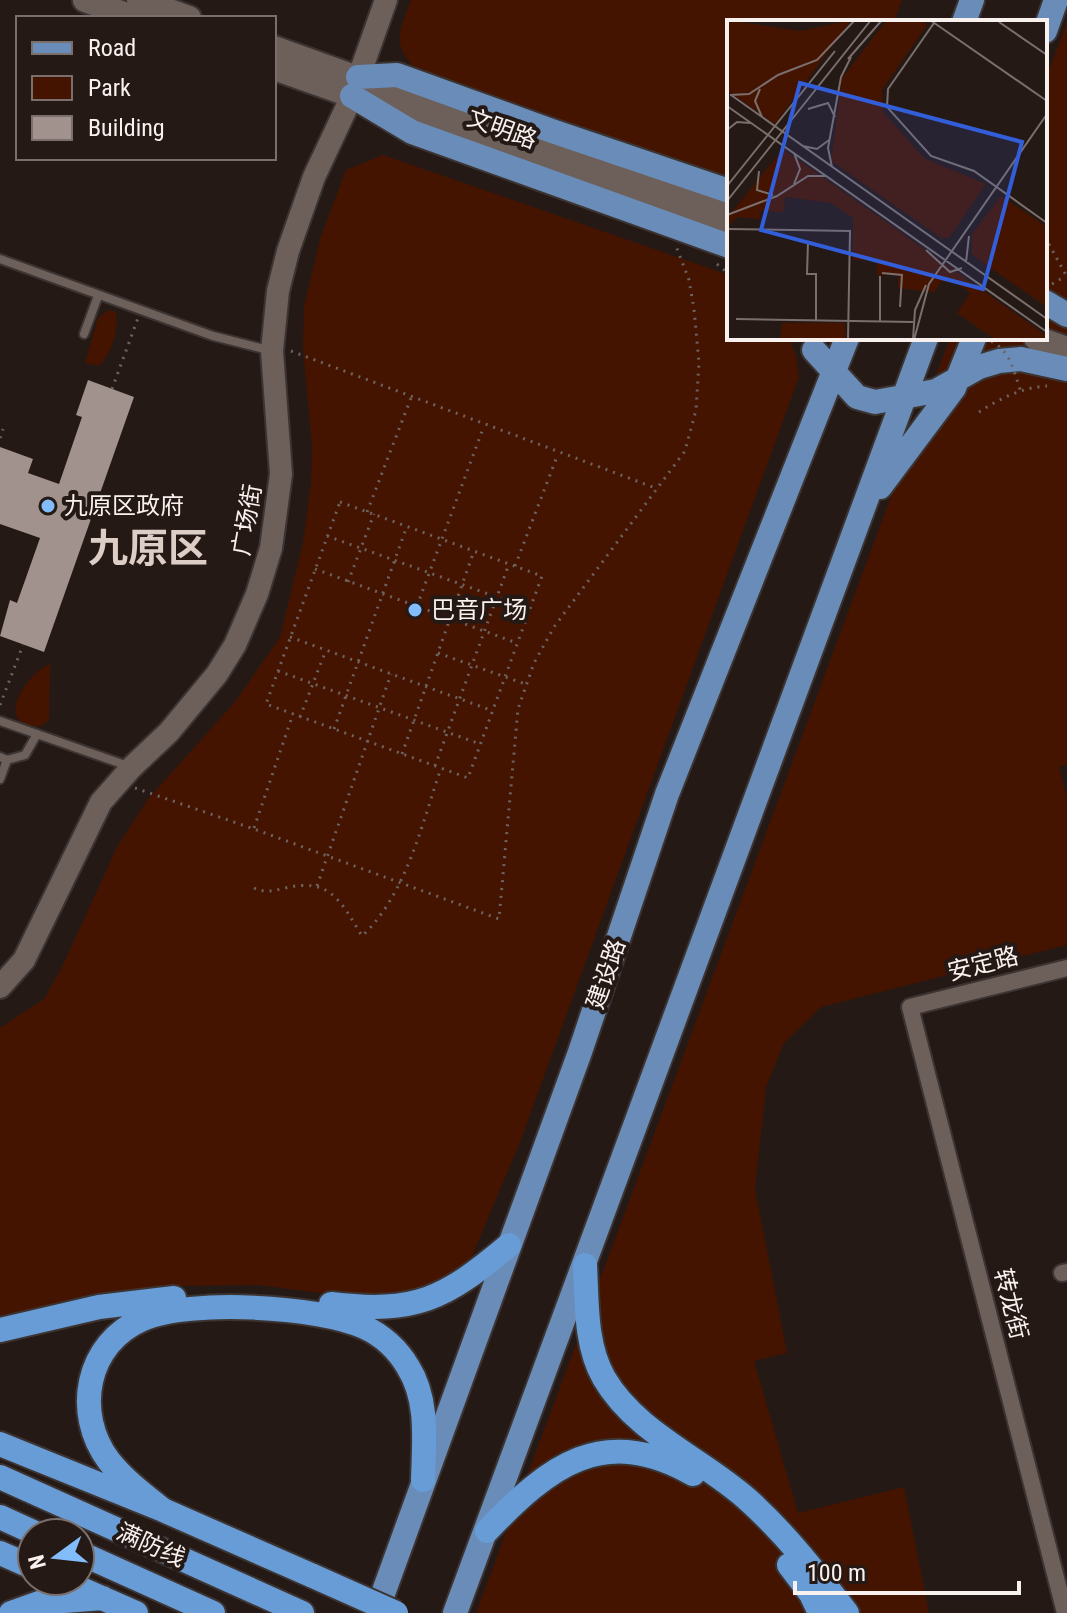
<svg xmlns="http://www.w3.org/2000/svg" width="1067" height="1613" font-family="'Roboto Condensed','Noto Sans SC',sans-serif">
<style>
.green{fill:#451401}
.building{fill:#a1928d}
.lines{fill:none;stroke-linecap:round;stroke-linejoin:round}
.service-casing{stroke:#3c3432;stroke-width:12}
.minor-casing{stroke:#3c3432;stroke-width:20}
.tertiary-casing{stroke:#3c3432;stroke-width:26}
.secondary-casing{stroke:#3c3432;stroke-width:28}
.primary-casing{stroke:#3c3432;stroke-width:28}
.trunk-casing{stroke:#3c3432;stroke-width:28}
.path{stroke:#6d6360;stroke-width:3;stroke-dasharray:2 6;stroke-linecap:butt}
.service{stroke:#6d5f5a;stroke-width:8}
.minor{stroke:#6d5f5a;stroke-width:16}
.tertiary{stroke:#6d5f5a;stroke-width:22}
.secondary{stroke:#6d5f5a;stroke-width:24}
.primary{stroke:#698db8;stroke-width:24}
.trunk{stroke:#689cd7;stroke-width:24}
.trunk-bridge-casing{stroke:#3c3432;stroke-width:28;stroke-linecap:butt}
.path-bridge{stroke:#6d6360;stroke-width:3;stroke-dasharray:2 6;stroke-linecap:butt}
.trunk-bridge{stroke:#689cd7;stroke-width:24}
.poi-dot{fill:#83bcfb;stroke:#251916;stroke-width:3}
.labels{text-anchor:middle;stroke-width:8;stroke-linejoin:round;paint-order:stroke}
.street-label{font-size:24px;fill:#f9f1ee;stroke:#251916}
.poi-label{font-size:24px;fill:#f9f1ee;stroke:#251916;text-anchor:start}
.town-label{font-size:40px;font-weight:bold;fill:#ddcdc7;stroke:#251916}
.inset-road{fill:none;stroke:#7a6f6c;stroke-width:2}
.view{fill:#335eda;fill-opacity:0.15;stroke:#335eda;stroke-width:4}
.inset-edge{fill:none;stroke:#f9f1ee;stroke-width:4}
</style>
<rect width="100%" height="100%" fill="#251916"/>
<path class="green" d="M411,0H902L894,22H729V175L709,172L420,72C390,46 399,33 411,0Z
M1067,22V765L1059,767L1067,797V945L821,1007L784,1043L766,1087L755,1189L787,1353L754,1361L798,1513L904,1487L929,1613H476L950,338H1045V81Z
M383,155L729,275V338H789L796,356L799,377L520,1142L470,1261L442,1286L404,1297L367,1299L258,1285L167,1286L0,1319V1028L44,999L62,967L117,847L148,799L235,702L280,637L303,543L311,484L312,445L303,349L304,306L321,236L346,170Z
M109,310L115,312C121,325 110,359 98,366L85,363L98,318Z
M50,664L49,720L39,727C34,726 24,725 20,721C4,706 34,669 50,664Z"/>
<path class="building" d="M88,380L134,397L44,652L0,636L10,600L17,603L40,538L0,524V447L33,459L28,473L59,484L82,417L76,415Z"/>
<g class="lines">
<g class="service-casing">
<path id="service" d="M0,259L213,336L272,351
M84,334L98,296
M0,721L128,766
M0,757L7,760L25,755L37,734
M0,779L7,760"/>
</g>
<g class="minor-casing">
<path id="minor" d="M1062,1273L1067,1272
M1065,1613L910,1007L1067,968"/>
</g>
<g class="tertiary-casing">
<path id="tertiary" d="M0,987L24,960L101,802L132,767L169,732L217,674L235,645L257,594L271,548L281,474L272,351L278,291L288,251L314,177L352,96L386,0"/>
</g>
<g class="secondary-casing">
<path id="secondary" d="M85,0L135,18
M139,0L189,18
M274,48L729,212
M274,68L729,229
M1036,338L1067,349"/>
</g>
<g class="primary-casing">
<path id="primary" d="M964,22L972,0
M1045,31L1056,0
M358,77L397,75L552,131L729,191
M352,96L412,132L729,246
M1045,302L1067,315
M814,350L857,397L875,402L936,391L979,367L999,361L1021,359L1067,369
M880,487L954,388L974,338
M376,1613L580,1052L667,794L847,338
M455,1613L926,338"/>
</g>
<g class="trunk-casing">
<path id="trunk" d="M585,1265C587,1302 585,1345 604,1378C635,1432 702,1459 747,1499C785,1533 816,1573 847,1613
M331,1304C416,1314 445,1299 509,1245
M0,1330L99,1307L174,1298
M0,1444L163,1510L313,1576
M0,1477L302,1613
M163,1510C144,1495 124,1480 109,1461C73,1413 86,1343 143,1319C189,1299 319,1306 364,1327C382,1335 398,1350 408,1367C429,1400 424,1442 423,1480
M0,1517L35,1533
M487,1531C549,1466 603,1423 693,1474
M0,1553L32,1567
M80,1553L213,1613
M789,1565L811,1594L820,1613
M63,1581L136,1613
M11,1613L39,1603L103,1598"/>
</g>
<path class="path" d="M1045,237L1067,277
M717,264L729,274
M1052,284L1066,276
M291,351L658,489
M112,389L138,318
M979,412C999,399 1023,387 1047,386
M0,438L3,429
M340,502L542,576L468,778L266,704Z
M367,512L411,398
M327,536L530,609
M515,566L558,454
M315,569L517,643
M348,582L374,514
M417,606L484,426
M290,637L493,711
M438,653L525,684
M278,671L480,744
M0,705L23,645
M300,717L326,650
M334,729L407,526
M402,754L474,551
M435,766L509,564
M135,788L254,829L499,919L518,709L534,663L554,627L685,451L696,410L699,363L694,309L689,280L676,246
M254,828L293,714
M317,886L391,674
M254,888C265,893 273,891 285,888C331,877 341,902 362,936C406,895 422,824 441,768"/>
<use href="#service" class="service"/>
<use href="#minor" class="minor"/>
<use href="#tertiary" class="tertiary"/>
<use href="#secondary" class="secondary"/>
<use href="#primary" class="primary"/>
<use href="#trunk" class="trunk"/>
<g class="trunk-bridge-casing">
<path id="trunk-bridge" d="M313,1576L396,1613"/>
</g>
<path class="path-bridge" d="M984,338C1011,348 1012,367 1021,392"/>
<use href="#trunk-bridge" class="trunk-bridge"/>
</g>
<g class="poi-dot">
<circle cx="48" cy="506" r="8"/>
<circle cx="415" cy="610" r="8"/>
</g>
<g class="labels">
<g class="street-label">
<text transform="translate(502 129) rotate(20)" y="8">文明路</text>
<text transform="translate(247 520) rotate(-80)" y="8">广场街</text>
<text transform="translate(983 964) rotate(-14)" y="8">安定路</text>
<text transform="translate(606 974) rotate(-71)" y="8">建设路</text>
<text transform="translate(1011 1304) rotate(76)" y="8">转龙街</text>
<text transform="translate(151 1545) rotate(24)" y="8">满防线</text>
</g>
<g class="poi-label">
<text x="64" y="514">九原区政府</text>
<text x="431" y="618">巴音广场</text>
</g>
<g class="town-label">
<text x="148" y="562">九原区</text>
</g>
</g>
<g transform="translate(727 20)">
<rect width="320" height="320" fill="#251916"/>
<path d="M0,0L73,11L124,0L48,104L0,70ZM160,0H195L200,5L155,70L156,92L197,138L259,164L222,218H214L104,141L115,58ZM56,129L320,316V320H269L230,293L243,273L226,261L214,262L207,272L171,268V255H150V240H126V198L104,183L58,177L57,192L34,191L33,199L11,197L0,207V198ZM274,176L320,207V287L245,235V214ZM55,303H118L119,320H53Z" fill="#451401"/>
<path class="inset-road" d="M43,0H90M203,0L320,81M272,2L320,35M207,3L161,69L160,87L204,136L247,151L320,203M121,39L155,0M33,69L28,81L35,97M3,75L22,74L51,55L90,40L128,0M4,75L320,299M0,86L320,312M81,89L101,83L108,97M0,110L10,102L24,103M76,126L90,129L102,120M67,133L73,149L67,164M105,147L101,128L114,57L124,37M32,151L30,170L46,175M0,166L108,31M0,181L144,0M0,195L50,176L81,156H100M0,209L123,211L121,320M81,222L80,254H89V300M199,230L223,252L235,248M239,242L242,216M155,253L175,255L173,287M9,299L186,302M153,301V256M186,319L188,290L199,265M187,320L202,264L320,94"/>
<path class="view" d="M73,63L295,122L256,269L34,210Z"/>
<rect width="320" height="320" class="inset-edge"/>
</g>
<rect x="16" y="16" width="260" height="144" fill="#251916" stroke="#7a6f6c" stroke-width="2"/>
<rect x="32" y="42" width="40" height="12" fill="#698db8" stroke="#7a6f6c" stroke-width="2"/>
<text x="88" y="56" font-size="24" fill="#f9f1ee">Road</text>
<rect x="32" y="76" width="40" height="24" fill="#451401" stroke="#7a6f6c" stroke-width="2"/>
<text x="88" y="96" font-size="24" fill="#f9f1ee">Park</text>
<rect x="32" y="116" width="40" height="24" fill="#a1928d" stroke="#7a6f6c" stroke-width="2"/>
<text x="88" y="136" font-size="24" fill="#f9f1ee">Building</text>
<g transform="translate(56 1557) rotate(255)"><circle r="38" fill="#251916" stroke="#7a6f6c" stroke-width="2"/>
<path d="M0-6L14 30L0 20L-14 30Z" fill="#83bcfb"/>
<text y="-12" font-size="22" font-weight="bold" text-anchor="middle" fill="#f9f1ee">N</text>
</g>
<path d="M795 1581v12h224v-12" fill="none" stroke="#f9f1ee" stroke-width="4"/>
<text x="807" y="1581" font-size="24" fill="#f9f1ee" stroke="#251916" stroke-width="6" paint-order="stroke">100 m</text>
</svg>
